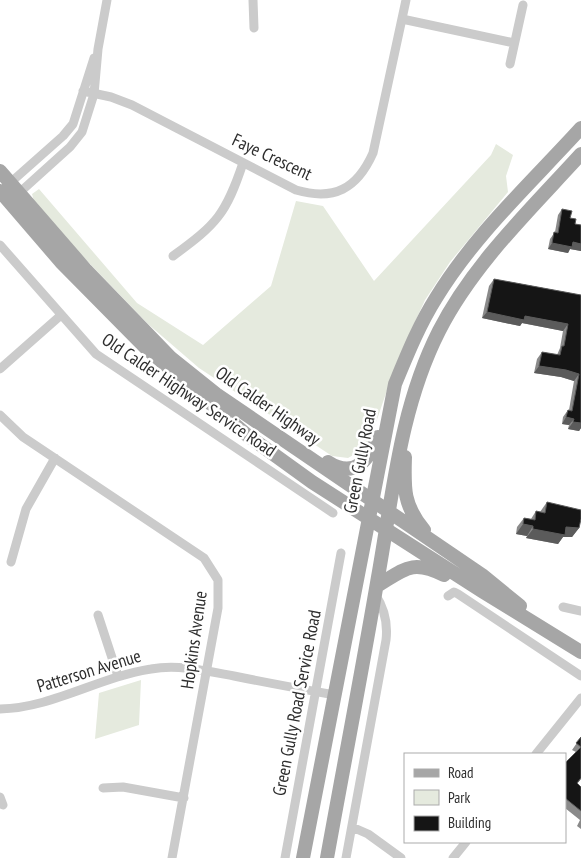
<svg xmlns="http://www.w3.org/2000/svg" width="581" height="858" font-family="'PT Sans Narrow',sans-serif">
<style>
.green{fill:#e5eade}
.lines{fill:none;stroke-linecap:round;stroke-linejoin:round}
.minor{stroke:#cbcbcb;stroke-width:9}
.primary{stroke:#a6a6a6;stroke-width:14}
.wall{fill:#8a8a8a}
.shaded-wall{fill:#5b5b5b}
.building{fill:#151515;stroke:#5b5b5b}
.labels{text-anchor:middle;stroke-width:5;stroke-linejoin:round;paint-order:stroke}
.street-label{font-size:18px;fill:#2e2e2e;stroke:#fff}
</style>
<rect width="100%" height="100%" fill="#fff"/>
<path class="green" d="M496,144L513,155L506,176L508,192L450,262L425,300L396,364L371,437L364,449L348,458L332,456L199,368L148,324L36,208L32,194L39,189L137,303L203,345L271,286L296,201L323,206L374,281L491,155Z
M141,680L139,725L95,739L99,693Z"/>
<g class="lines">
<path class="minor" d="M253,0L254,28
M402,19L514,43
M510,64L523,5
M83,91L111,97L132,105L296,190C334,201 357,189 373,153L406,0
M10,183L63,136L73,124L94,58
M19,193L70,147L82,132L94,94L98,49L107,0
M0,245L96,354L333,513
M173,256C217,224 226,214 243,163
M0,369L60,316
M0,415L23,437L204,558L218,580V608L172,858
M11,562L26,509L55,458
M448,596L454,592L458,594L581,676
M563,607L581,611
M98,615L118,676
M0,709C52,708 99,677 151,669C178,664 207,671 234,676C268,683 301,689 335,695
M536,754L581,698
M103,788L123,787L184,798
M0,797L3,805
M352,827L368,834L401,858
M285,858L341,553
M346,858L386,640C388,623 385,609 375,594
M453,858L466,842"/>
<path class="primary" d="M0,171L85,269L171,358L216,394L482,575L520,606
M0,191L61,262L146,348L247,435L312,482L482,591L581,652
M405,457C404,488 403,505 424,530
M328,462C354,479 368,461 378,437
M377,586C405,569 412,559 444,575
M303,858L395,384C407,355 419,325 436,298C475,234 531,183 581,128
M327,858C344,764 362,671 378,577C393,493 400,408 439,331C473,264 531,209 581,154"/>
</g>
<path class="wall" d="M562,209L575,224L581,225V251L570,249L568,253L548,249L550,239L555,232L558,215Z
M494,279L581,295V428L579,431L568,429L569,425L562,424L563,417L568,410H569L574,381L561,377L534,373L537,359L542,352L557,355L560,348L563,331L522,323L520,326L482,318L489,286Z
M547,502L579,528L572,537H563L558,544L526,538L527,536L516,534L517,527L524,518L531,519L536,511L540,512Z
M581,737V779L577,784L581,787V829L577,826L580,820L565,808V763L576,752L572,750Z"/>
<path class="shaded-wall" d="M573,242L581,244V251L570,249L568,253L548,249L552,243Z
M487,312L525,316L568,324L563,331L522,323L520,326L482,318Z
M539,366L566,370L579,374L574,381L561,377L534,373Z
M566,417L574,419L569,425L562,424Z
M573,422L581,423V428L579,431L568,429Z
M523,524L533,526L527,536L516,534Z
M566,527L579,528L572,537H563L558,544L526,538L533,529Z"/>
<path class="building" d="M562,209L572,211L570,218L576,219L575,224L581,225V244L573,242L572,247L552,243L554,232L558,233Z
M494,279L581,295V423L573,422L574,419L566,417L568,410L572,411L579,374L566,370L539,366L542,352L560,355L562,346H564L568,324L525,316L524,320L487,312Z
M547,502L581,510V519L579,528L566,527L565,535L533,529V526L523,524L524,518L535,520L536,511L545,513Z
M581,737V747L576,743Z
M581,747V778L577,783L581,787V811L565,798V763Z"/>
<g class="labels">
<g class="street-label">
<text transform="translate(272 157) rotate(25)" y="6">Faye Crescent</text>
<text transform="translate(189 395) rotate(34)" y="6">Old Calder Highway Service Road</text>
<text transform="translate(268 406) rotate(35)" y="6">Old Calder Highway</text>
<text transform="translate(360 461) rotate(-79)" y="6">Green Gully Road</text>
<text transform="translate(194 640) rotate(-82)" y="6">Hopkins Avenue</text>
<text transform="translate(89 671) rotate(-17)" y="6">Patterson Avenue</text>
<text transform="translate(297 703) rotate(-79)" y="6">Green Gully Road Service Road</text>
</g>
</g>
<rect x="404" y="753" width="162" height="90" fill="#ffffff" stroke="#ababab"/>
<rect x="414" y="769" width="25" height="8" fill="#a6a6a6" stroke="#ababab"/>
<text x="448" y="778" font-size="15" fill="#2e2e2e">Road</text>
<rect x="414" y="790" width="25" height="15" fill="#e5eade" stroke="#ababab"/>
<text x="448" y="803" font-size="15" fill="#2e2e2e">Park</text>
<rect x="414" y="816" width="25" height="15" fill="#151515" stroke="#ababab"/>
<text x="448" y="828" font-size="15" fill="#2e2e2e">Building</text>
</svg>
